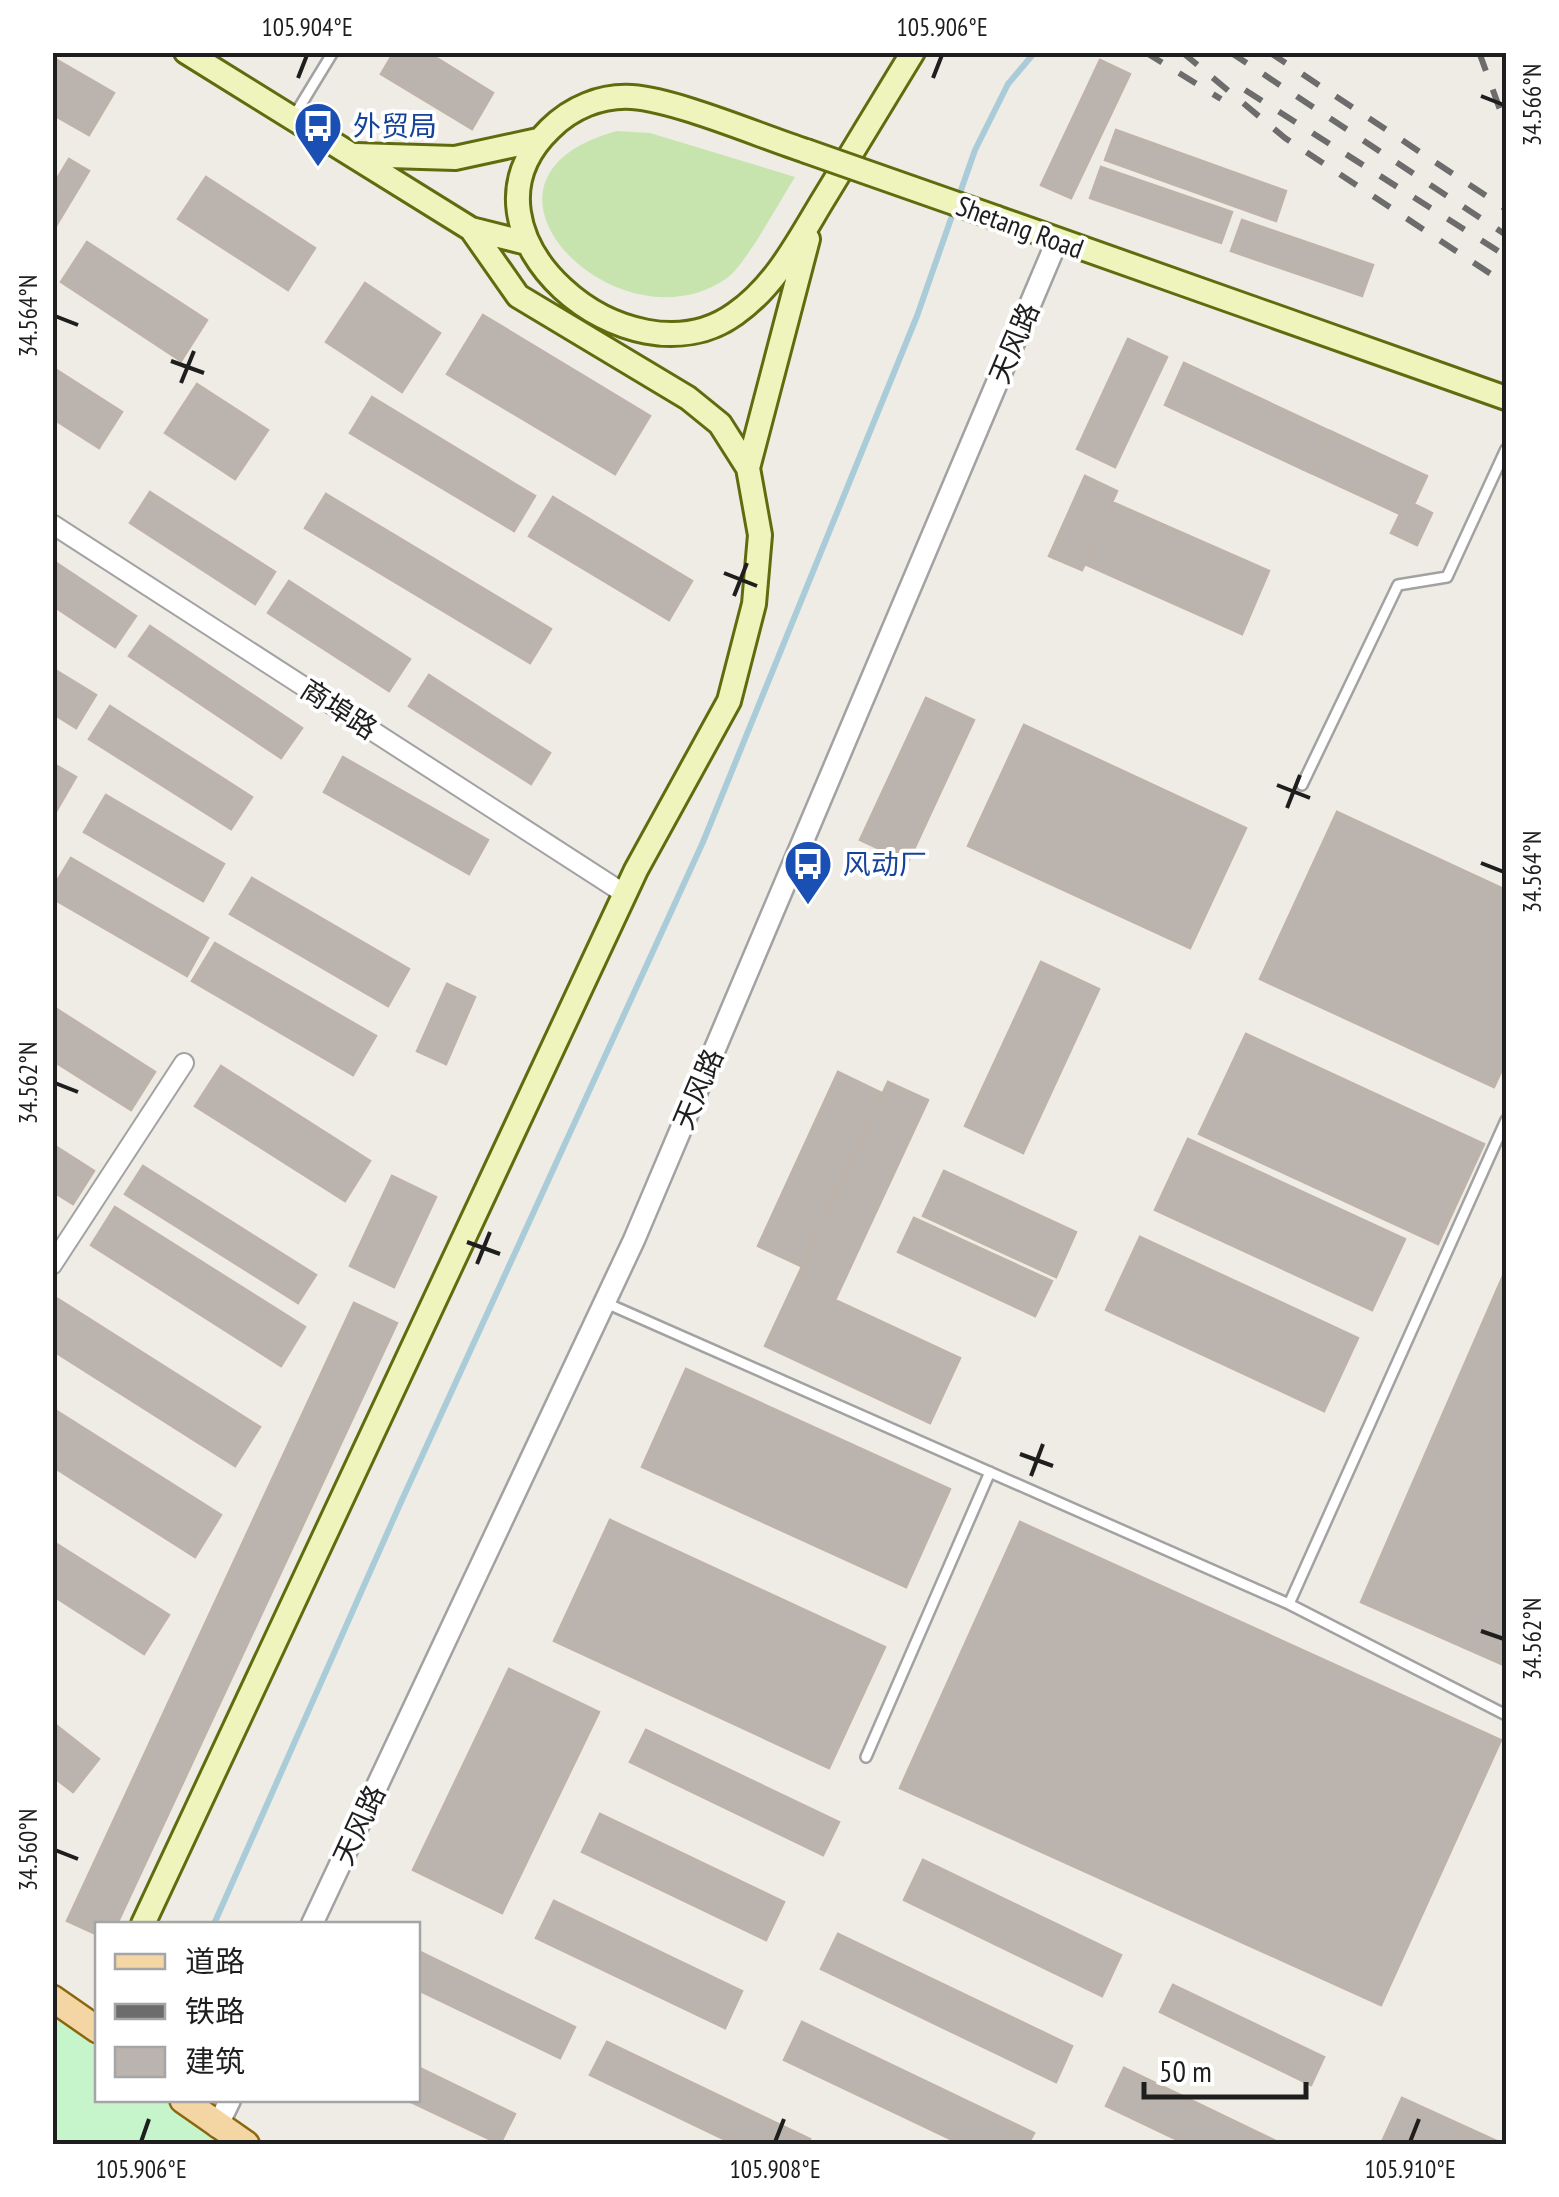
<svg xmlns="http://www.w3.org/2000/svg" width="1559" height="2197" font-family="'PT Sans Narrow','Noto Sans SC',sans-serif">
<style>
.grass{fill:#c7e4af}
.park{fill:#c6f5cb}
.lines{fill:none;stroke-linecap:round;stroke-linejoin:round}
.stream{stroke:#a9ccd8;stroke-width:6}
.building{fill:#bbb4ae;stroke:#bfb3a9;stroke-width:2.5}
.service-casing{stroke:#a2a2a2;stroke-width:14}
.minor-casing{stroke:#a2a2a2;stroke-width:22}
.tertiary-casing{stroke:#a2a2a2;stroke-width:25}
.secondary-casing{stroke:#5f6c0e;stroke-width:28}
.primary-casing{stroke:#8c660c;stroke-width:30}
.service{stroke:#fff;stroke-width:9}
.minor{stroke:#fff;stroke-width:18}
.tertiary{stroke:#fff;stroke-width:20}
.secondary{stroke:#eff4bd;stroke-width:22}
.primary{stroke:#f4d5a4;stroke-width:25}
.rail{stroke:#6c6c6c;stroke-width:6;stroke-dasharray:20 20;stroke-linecap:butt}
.secondary-bridge-casing{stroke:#5f6c0e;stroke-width:28;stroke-linecap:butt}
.secondary-bridge{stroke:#eff4bd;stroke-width:22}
.ticks{fill:none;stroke:#1e1e1e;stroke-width:4}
.labels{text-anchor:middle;stroke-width:8;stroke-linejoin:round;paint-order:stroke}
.transit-label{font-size:28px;fill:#164399;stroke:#fff;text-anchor:start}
.street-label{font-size:28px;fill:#1e1e1e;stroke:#fff}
.neatline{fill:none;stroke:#1e1e1e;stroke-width:4}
.ticks-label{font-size:25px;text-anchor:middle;fill:#1e1e1e}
</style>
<rect width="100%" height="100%" fill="#eeece5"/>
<path class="grass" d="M617,131L650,133L795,177C781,199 745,266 727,278C619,355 440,179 617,131Z"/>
<path class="park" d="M52,1988L97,2030L98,2100H177L229,2144H53Z"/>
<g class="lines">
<path class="stream" d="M214,1924L401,1502L703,842L917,316L975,150L1008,84L1035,52"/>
</g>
<path class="building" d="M394,52H427L493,93L472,129L381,74Z
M52,57L114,93L89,135L52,114Z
M1100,60L1130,74L1071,198L1041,185Z
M1116,130L1286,191L1276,221L1105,160Z
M69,159L89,171L56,226L52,187Z
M1101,167L1232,212L1221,243L1090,198Z
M206,177L315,248L288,290L178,219Z
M1242,220L1373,265L1362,296L1231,251Z
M87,242L207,320L181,361L61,282Z
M365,283L440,333L402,392L326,342Z
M483,315L650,416L615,474L447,374Z
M1128,339L1167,357L1115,467L1077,449Z
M1184,363L1330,431L1311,473L1165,405Z
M52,367L122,412L99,448L52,418Z
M197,384L268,430L235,479L165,433Z
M372,397L535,496L514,531L350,433Z
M1330,431L1427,476L1414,504L1432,513L1417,545L1391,533L1400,514L1311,473Z
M1085,476L1117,491L1082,570L1049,556Z
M150,492L275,572L255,604L130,523Z
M326,494L551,629L530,663L305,528Z
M553,497L692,581L669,620L529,536Z
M1112,502L1269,571L1242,634L1085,564Z
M52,560L136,616L115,647L52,605Z
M289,581L410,659L389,691L268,613Z
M150,626L302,728L281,758L129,656Z
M52,668L96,695L76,728L52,713Z
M429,675L550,753L531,784L409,706Z
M926,698L974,720L908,862L860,840Z
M110,706L252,797L231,829L89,739Z
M1024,725L1246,828L1190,948L968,846Z
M343,757L488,840L469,874L324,792Z
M52,763L76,777L54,815H52Z
M106,795L224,864L203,901L84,832Z
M1337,812L1506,890V1061L1494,1087L1260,979Z
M71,858L208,938L187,976L52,898V889Z
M252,878L409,969L388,1006L230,914Z
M215,943L376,1036L353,1075L192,981Z
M1041,962L1099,989L1023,1153L965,1126Z
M447,984L475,997L446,1064L417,1051Z
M52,1006L155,1072L131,1110L52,1060Z
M1246,1034L1484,1144L1438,1244L1199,1134Z
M221,1066L370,1161L345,1201L195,1106Z
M838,1072L882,1093L801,1266L758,1246Z
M888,1082L928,1100L835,1300L960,1358L930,1423L765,1346Z
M1188,1139L1405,1239L1372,1310L1155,1210Z
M52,1144L94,1171L73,1204L52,1191Z
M143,1166L316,1275L298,1303L125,1194Z
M944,1171L1076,1232L1056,1277L923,1216Z
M392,1176L436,1197L394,1287L350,1266Z
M115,1207L305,1327L281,1366L91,1245Z
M914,1218L1052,1281L1035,1316L898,1252Z
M1140,1237L1358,1338L1324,1411L1106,1310Z
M1506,1269V1666L1361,1602Z
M58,1299L260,1427L235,1466L52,1350V1307Z
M354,1303L397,1323L117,1924H98V1935L67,1921Z
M686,1369L950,1489L906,1587L642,1467Z
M52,1408L221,1515L195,1557L52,1466Z
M610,1520L885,1647L829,1768L554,1641Z
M1020,1522L1501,1740L1381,2005L900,1788Z
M52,1541L169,1615L144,1654L52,1595Z
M509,1669L599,1712L502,1913L413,1870Z
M52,1722L99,1759L73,1792L52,1776Z
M646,1730L839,1822L823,1855L630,1762Z
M600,1814L784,1902L766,1940L582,1852Z
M923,1860L1121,1955L1102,1996L904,1900Z
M554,1901L742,1991L725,2028L536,1938Z
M838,1934L1072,2046L1056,2082L821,1969Z
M418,1951L575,2027L560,2058L418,1990Z
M1173,1985L1324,2057L1311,2085L1160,2012Z
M802,2022L1034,2133L1028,2144H961L784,2060Z
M607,2042L810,2139L807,2144H734L590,2075Z
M418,2067L515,2114L500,2144L407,2100H418Z
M1124,2068L1280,2143L1279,2144H1186L1106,2106Z
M1402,2098L1503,2144H1381Z"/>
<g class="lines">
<g class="service-casing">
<path id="service" d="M294,116L333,52
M1302,785L1398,585L1447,577L1506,449
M606,1303L1289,1604L1506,1715
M1289,1604L1506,1120
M866,1757L990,1472"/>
</g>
<g class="minor-casing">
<path id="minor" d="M52,524L625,894
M52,1265L184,1063"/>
</g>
<g class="tertiary-casing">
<path id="tertiary" d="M312,1924L634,1240L1057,241
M217,2127L230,2100"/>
</g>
<g class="secondary-casing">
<path id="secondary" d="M806,151C760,136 676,100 632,97C601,95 571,108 550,129C443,232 629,390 735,314C777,285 800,237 826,195C855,147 884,100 913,52
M356,155L455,158L538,140
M997,218L1506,398
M471,229L527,243
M748,468L808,239
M143,1924L636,870L729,701L754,604L760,535L748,468L720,424L688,398L518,296L471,229L186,52"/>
</g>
<g class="primary-casing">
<path id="primary" d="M52,1998L98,2030
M183,2100L246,2144"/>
</g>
<use href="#service" class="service"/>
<use href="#minor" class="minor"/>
<use href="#tertiary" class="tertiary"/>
<use href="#secondary" class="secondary"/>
<use href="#primary" class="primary"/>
<path class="rail" d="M1145,52L1221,99
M1182,52L1285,138L1506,284
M1230,52L1506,235
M1269,52L1506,209
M1479,52L1506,126
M1245,90L1506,256"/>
<g class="secondary-bridge-casing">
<path id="secondary-bridge" d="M806,151L997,218"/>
</g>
<use href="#secondary-bridge" class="secondary-bridge"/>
</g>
<path class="ticks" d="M298,78L307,55M933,78L942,55M1481,96L1504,105M55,316L78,325M171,361L204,373M181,383L194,351M724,573L757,586M734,596L747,563M1277,785L1310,798M1287,808L1300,775M1481,863L1504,872M55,1083L78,1092M467,1242L500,1254M477,1264L490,1232M1020,1454L1053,1466M1031,1476L1043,1444M1481,1631L1504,1639M55,1850L78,1859M141,2142L149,2119M775,2142L784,2119M1410,2142L1419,2119"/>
<defs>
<g id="bus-pin" transform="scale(2.5)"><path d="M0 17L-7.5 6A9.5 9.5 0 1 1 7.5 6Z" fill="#1a4fb4" stroke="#fff"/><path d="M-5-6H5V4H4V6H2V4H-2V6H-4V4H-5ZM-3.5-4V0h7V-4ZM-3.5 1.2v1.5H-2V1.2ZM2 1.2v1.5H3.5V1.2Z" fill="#fff"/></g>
</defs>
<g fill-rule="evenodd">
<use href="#bus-pin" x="318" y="126"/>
<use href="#bus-pin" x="808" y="864"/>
</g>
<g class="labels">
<g class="transit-label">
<text x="353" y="136">外贸局</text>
<text x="843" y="874">风动厂</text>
</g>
<g class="street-label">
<text transform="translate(1020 227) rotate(20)" y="10">Shetang Road</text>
<text transform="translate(1014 343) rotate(-67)" y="10">天风路</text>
<text transform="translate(339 709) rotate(33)" y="10">商埠路</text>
<text transform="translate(698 1089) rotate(-67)" y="10">天风路</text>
<text transform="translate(359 1825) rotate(-65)" y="10">天风路</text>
</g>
</g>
<rect width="1559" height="2197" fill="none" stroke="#ffffff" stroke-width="110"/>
<rect x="95" y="1922" width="325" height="180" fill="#ffffff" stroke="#a5a5a5" stroke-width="2.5"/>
<rect x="115" y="1954" width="50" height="15" fill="#f4d5a4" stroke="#a5a5a5" stroke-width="2.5"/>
<text x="185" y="1972" font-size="30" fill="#1e1e1e">道路</text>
<rect x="115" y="2004" width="50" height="15" fill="#6c6c6c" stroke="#a5a5a5" stroke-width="2.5"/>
<text x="185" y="2022" font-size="30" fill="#1e1e1e">铁路</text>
<rect x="115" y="2047" width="50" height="30" fill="#bbb4ae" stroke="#a5a5a5" stroke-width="2.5"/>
<text x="185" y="2072" font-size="30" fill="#1e1e1e">建筑</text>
<path d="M1144 2082v15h162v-15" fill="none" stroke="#1e1e1e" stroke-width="5"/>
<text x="1159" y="2082" font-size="30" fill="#1e1e1e" stroke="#ffffff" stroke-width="8" paint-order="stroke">50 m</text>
<rect x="55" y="55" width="1449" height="2087" class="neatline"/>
<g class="ticks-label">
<text x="307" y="36">105.904°E</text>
<text x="942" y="36">105.906°E</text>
<text transform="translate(1532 105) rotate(-90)" y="9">34.566°N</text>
<text transform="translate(28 316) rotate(-90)" y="9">34.564°N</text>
<text transform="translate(1532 872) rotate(-90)" y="9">34.564°N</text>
<text transform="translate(28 1083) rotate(-90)" y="9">34.562°N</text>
<text transform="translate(1532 1639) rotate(-90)" y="9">34.562°N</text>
<text transform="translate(28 1850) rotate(-90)" y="9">34.560°N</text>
<text x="141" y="2178">105.906°E</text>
<text x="775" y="2178">105.908°E</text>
<text x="1410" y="2178">105.910°E</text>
</g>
</svg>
